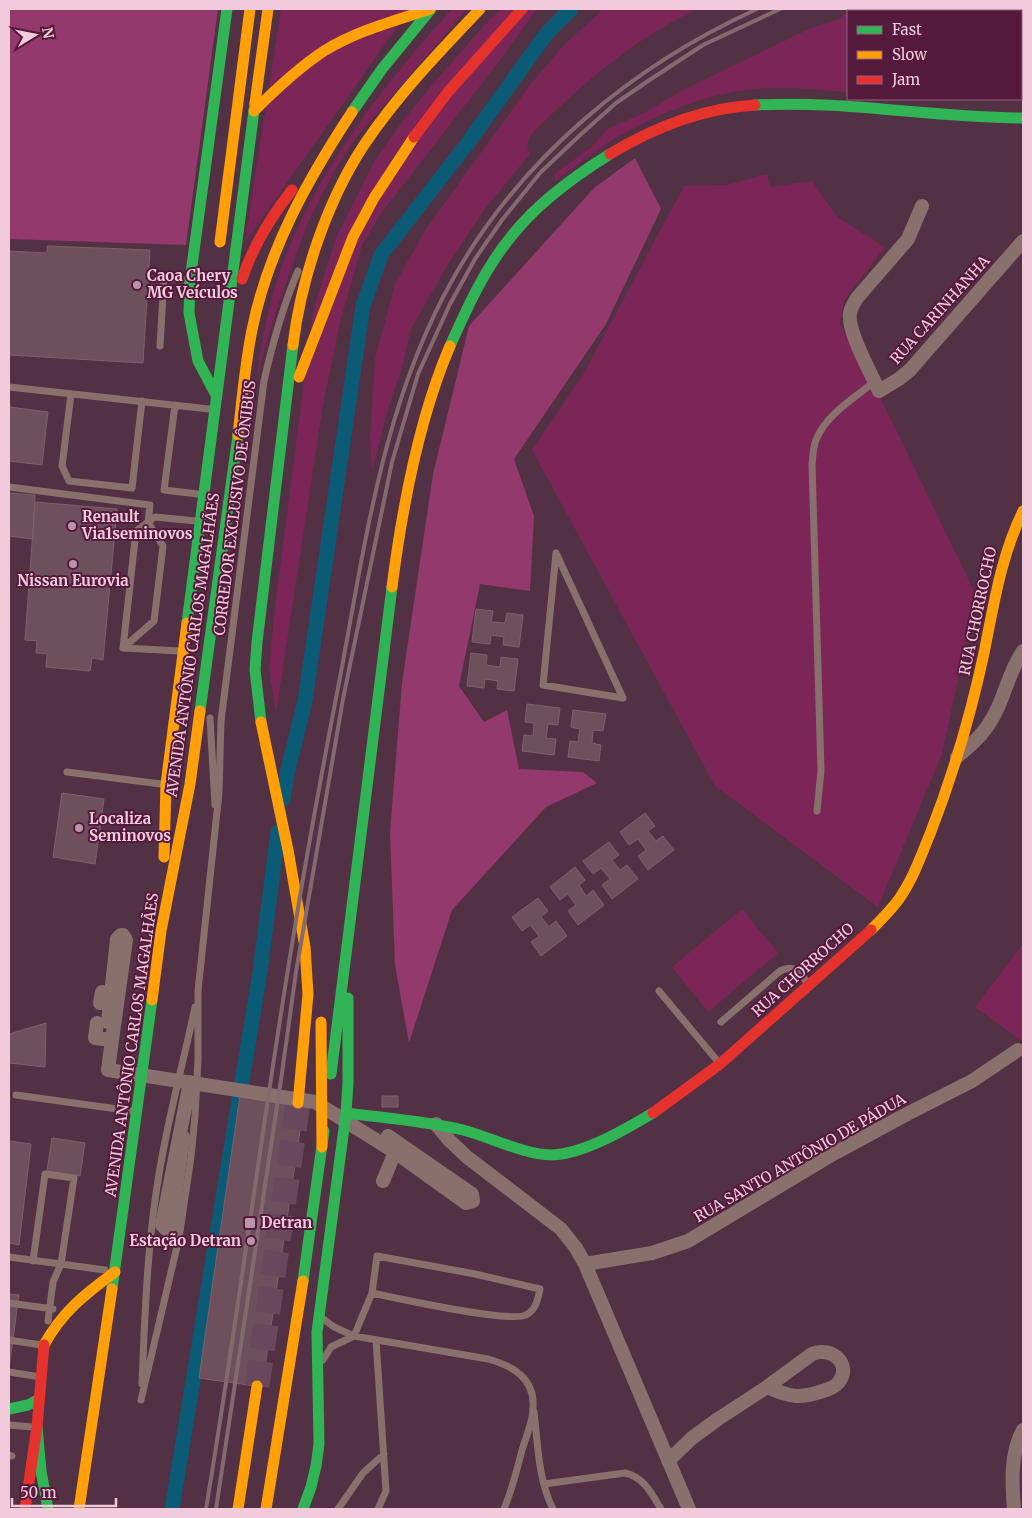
<svg xmlns="http://www.w3.org/2000/svg" width="1032" height="1518" font-family="Merriweather,serif">
<style>
.green{fill:#7c2658}
.forest{fill:#93396c}
.lines{fill:none;stroke-linecap:round;stroke-linejoin:round}
.canal{stroke:#0b5b77;stroke-width:15}
.building{fill:#6e505c;stroke:#7d606b}
.highway-tunnel{stroke:#6a485b;stroke-width:25;stroke-dasharray:25 12;stroke-linecap:butt}
.lane{stroke:#89706d;stroke-width:7}
.street{stroke:#89706d;stroke-width:14}
.fast{stroke:#30b455;stroke-width:11}
.slow{stroke:#ff9f0a;stroke-width:11}
.jam{stroke:#e5322d;stroke-width:11}
.rail{stroke:#846a6f;stroke-width:4}
.poi-dot{fill:#b995a7;stroke:#54193b;stroke-width:2}
.labels{text-anchor:middle;stroke-width:4;stroke-linejoin:round;paint-order:stroke}
.poi-label{font-size:15px;font-weight:bold;fill:#f1cbdc;stroke:#54193b;text-anchor:start}
.street-label{font-size:15px;fill:#f1cbdc;stroke:#54193b}
</style>
<rect width="100%" height="100%" fill="#523144"/>
<path class="green" d="M281,9H413L395,30L245,242Z
M452,9H467L354,140L335,170L308,222L278,305L265,347L256,382C262,338 270,294 287,253C324,161 386,82 452,9Z
M502,9H537L500,60L380,215L362,245L340,322L323,405L276,713L269,669L275,607L313,313L322,281L337,236L374,162L405,118L437,79L489,20Z
M603,9H698C639,35 576,88 531,135C527,142 526,147 530,154L484,210L447,266L411,329L402,367L388,409L372,471L370,439L375,359L395,284L426,229L529,86L563,46Z
M850,9H891L896,11H848V92C815,90 780,85 746,90C706,95 664,112 628,131C605,143 578,165 556,180L553,175L593,146L607,129L644,113L683,90L811,28L839,19Z
M767,174L770,187L812,181L837,217L885,247L844,300L840,324L875,387L976,595L942,754L878,907L715,786L532,450L583,375L684,186L727,185Z
M742,909L778,953L708,1012L672,967Z
M1023,944V1042L975,1007Z"/>
<path class="forest" d="M9,9H218L186,245L9,239Z
M635,158L661,209L606,324L514,459L534,516L530,591L480,584L459,686L484,722L507,710L519,769L583,772L597,783L546,807L452,910L409,1043L395,965L390,832L402,683L433,474L469,326L594,188Z"/>
<g class="lines">
<path class="canal" d="M283,799L287,774L305,701L363,306L381,255L467,144L547,33L571,9
M172,1509L260,972L278,832"/>
</g>
<path class="building" d="M47,246L150,250L143,363L9,355V251L47,253Z
M9,407L48,412L42,465L9,461Z
M9,493L35,495L33,539L9,536Z
M35,502L117,509L103,660L92,658L90,671L46,667L47,654L36,653L37,641L25,640Z
M476,609L493,611L491,622L505,623L507,613L523,615L519,647L503,645L504,637L491,635L490,644L472,642Z
M471,653L487,655L486,665L500,667L501,657L518,659L514,691L497,689L498,681L485,679L484,688L467,686Z
M527,704L560,708L558,725L548,724L546,738L556,739L554,755L522,751L524,735L533,736L534,723L525,722Z
M573,710L606,714L603,731L593,730L592,743L601,745L599,761L568,757L570,741L578,742L580,729L571,727Z
M62,793L104,799L95,864L53,857Z
M645,813L655,826L648,831L656,841L663,836L674,850L648,870L638,856L646,850L638,839L629,845L620,832Z
M609,842L619,855L612,860L620,870L627,865L638,879L612,899L602,885L610,879L601,868L593,874L583,861Z
M575,867L585,880L579,885L586,896L593,890L604,905L578,925L568,911L576,905L568,894L560,900L550,887Z
M538,898L548,911L541,917L549,927L556,921L567,936L541,956L531,942L539,936L530,925L522,931L512,917Z
M46,1023L45,1067L9,1063V1034Z
M240,1095L304,1104L262,1387L199,1378Z
M382,1096H398V1107H382Z
M52,1138L85,1143L80,1176L47,1171Z
M9,1141L31,1144L19,1245L9,1243Z
M9,1294L19,1295L9,1368Z"/>
<g class="lines">
<path class="highway-tunnel" d="M257,1386L298,1103"/>
<path class="lane" d="M160,346L164,278L187,280
M9,387L209,409
M71,394L62,466L69,481L132,488L142,401
M175,405L164,490L198,494
M9,487L150,505L148,522L163,546L154,621L123,648
M556,553L543,685L623,698
M557,555L623,698
M180,651L123,648L136,531L155,517L196,521
M210,718L215,805
M67,772L161,784
M817,811L821,771L812,464C813,456 813,447 816,440C826,414 855,398 875,381
M659,991L720,1064
M721,1022L780,971C796,963 800,973 809,985
M16,1095L132,1111
M9,1257L105,1270
M33,1261L45,1174L74,1178L61,1264L53,1282L48,1321
M9,1303L53,1309
M322,1318L334,1327L354,1336L488,1359C513,1366 535,1378 533,1408C533,1421 526,1437 522,1450C517,1470 512,1490 504,1509
M9,1340L41,1345
M376,1340L386,1491L378,1509
M323,1360L331,1347L354,1336L372,1293L377,1256L475,1274L540,1289C538,1299 536,1310 526,1315C511,1323 395,1298 372,1293
M9,1372L41,1377
M142,1384C145,1306 148,1228 163,1152C172,1103 185,1055 195,1007
M141,1400L179,1238L191,1157L195,1116L198,1060V991L219,793L221,721L264,381C273,341 282,308 298,271
M534,1412C538,1444 538,1480 553,1509
M9,1425L32,1427
M9,1455L12,1456
M544,1484L625,1473C644,1477 652,1494 661,1509
M338,1509L363,1473L384,1454"/>
<path class="street" d="M922,206L908,239L857,298C854,303 851,307 850,313C847,331 871,373 879,391L899,379L910,370L1023,241
M957,757C970,746 983,735 992,719C1005,698 1008,672 1023,651
M100,1003L102,992
M108,1022L117,939L121,935H123L126,940L112,1040
M97,1023L95,1038L112,1040L108,1070L315,1102L395,1152L466,1203L473,1201L472,1194L388,1136
M436,1124L449,1140L467,1157L561,1229L576,1248L585,1264L689,1509
M183,1137L171,1226L166,1229L162,1225L190,1082
M383,1181L395,1152
M585,1264L652,1253L688,1241L833,1154L907,1114L972,1081L1018,1050
M668,1461L692,1438L718,1419L767,1387L812,1354C832,1346 852,1364 839,1382C835,1387 829,1389 823,1391C799,1399 790,1397 767,1387
M1014,1509C1012,1484 1010,1453 1023,1430"/>
<path class="fast" d="M915,9L918,11
M1021,63L1023,64
M755,105C845,100 933,118 1023,118
M352,112L382,69L431,9
M450,346C467,308 484,270 510,238C536,204 573,177 610,154
M216,395L198,361L189,313L190,280L227,9
M187,623L255,103
M200,711L238,435
M261,722L255,670L257,642L293,345
M331,1074L392,587
M346,1113C385,1118 425,1121 463,1130C490,1137 525,1155 552,1155C584,1154 626,1129 653,1113
M303,1281L324,1131
M112,1289L152,1000
M9,1409L28,1405L39,1399
M37,1427L41,1471L48,1509
M303,1509L311,1487L316,1466L319,1444L317,1332L346,1113L348,1083V998"/>
<path class="slow" d="M255,103L268,9
M254,111C276,89 298,68 324,51C356,31 394,21 430,9
M220,242L250,9
M293,345C301,279 327,201 364,145C397,96 439,52 480,9
M299,377L353,237L374,198L414,137
M238,435C242,400 245,364 252,330C268,250 308,179 352,112
M392,587C402,509 419,418 450,346
M261,722L288,850L305,947L308,994L298,1103
M164,857L166,784L187,623
M871,930C881,920 891,910 899,899C913,879 921,856 930,834C953,775 971,714 984,653C994,604 1001,556 1023,511
M152,1000L161,931L190,784L200,711
M321,1022L322,1147
M44,1345C62,1312 85,1294 115,1272
M79,1509L112,1289
M238,1509L257,1386
M266,1509L303,1281"/>
<path class="jam" d="M979,9L990,11
M1021,18H1023
M1021,36L1023,37
M414,137L448,92L522,9
M610,154C653,128 704,108 755,105
M242,279C253,246 270,218 292,190
M653,1113L720,1064L871,930
M25,1509L37,1427L44,1345"/>
<path class="rail" d="M206,1509C236,1329 259,1149 288,969C303,875 320,781 338,688C365,547 382,403 454,277C522,157 632,66 757,9
M216,1509L281,1080L296,972L343,699L392,462L418,374L450,304L475,259L502,220L540,173L579,136L616,103L648,81L703,45L780,9"/>
</g>
<g class="poi-dot">
<circle cx="137" cy="285" r="5"/>
<circle cx="72" cy="526" r="5"/>
<circle cx="73" cy="564" r="5"/>
<circle cx="79" cy="828" r="5"/>
<rect x="244" y="1217" width="12" height="12" rx="2.5"/>
<circle cx="251" cy="1241" r="5"/>
</g>
<g class="labels">
<g class="poi-label">
<text x="147" y="281">Caoa Chery<tspan x="147" dy="17">MG Veículos</tspan></text>
<text x="82" y="522">Renault<tspan x="82" dy="17">Via1seminovos</tspan></text>
<text x="73" y="586" text-anchor="middle">Nissan Eurovia</text>
<text x="89" y="824">Localiza<tspan x="89" dy="17">Seminovos</tspan></text>
<text x="261" y="1228">Detran</text>
<text x="241" y="1246" text-anchor="end">Estação Detran</text>
</g>
<g class="street-label">
<text transform="translate(940 310) rotate(-48)" y="5">RUA CARINHANHA</text>
<text transform="translate(235 508) rotate(-83)" y="5">CORREDOR EXCLUSIVO DE ÔNIBUS</text>
<text transform="translate(978 611) rotate(-78)" y="5">RUA CHORROCHO</text>
<text transform="translate(193 645) rotate(-82)" y="5">AVENIDA ANTÔNIO CARLOS MAGALHÃES</text>
<text transform="translate(803 970) rotate(-42)" y="5">RUA CHORROCHO</text>
<text transform="translate(132 1045) rotate(-82)" y="5">AVENIDA ANTÔNIO CARLOS MAGALHÃES</text>
<text transform="translate(800 1158) rotate(-30)" y="5">RUA SANTO ANTÔNIO DE PÁDUA</text>
</g>
</g>
<rect width="1032" height="1518" fill="none" stroke="#f1cbdc" stroke-width="20"/>
<rect x="847" y="10" width="175" height="90" fill="#54193b" stroke="#93607b"/>
<rect x="857" y="26" width="25" height="8" fill="#30b455" stroke="#93607b"/>
<text x="892" y="35" font-size="15" fill="#f1cbdc">Fast</text>
<rect x="857" y="51" width="25" height="8" fill="#ff9f0a" stroke="#93607b"/>
<text x="892" y="60" font-size="15" fill="#f1cbdc">Slow</text>
<rect x="857" y="76" width="25" height="8" fill="#e5322d" stroke="#93607b"/>
<text x="892" y="85" font-size="15" fill="#f1cbdc">Jam</text>
<g transform="translate(35 35) rotate(80)" stroke="#54193b" stroke-width="4" paint-order="stroke">
<path d="M0-4L9 19L0 12L-9 19Z" fill="#f1cbdc"/>
<text y="-8" font-size="14" font-weight="bold" text-anchor="middle" fill="#f1cbdc">N</text>
</g>
<path d="M12 1498v8h104v-8" fill="none" stroke="#f1cbdc" stroke-width="2.5"/>
<text x="20" y="1498" font-size="15" fill="#f1cbdc" stroke="#54193b" stroke-width="4" paint-order="stroke">50 m</text>
</svg>
